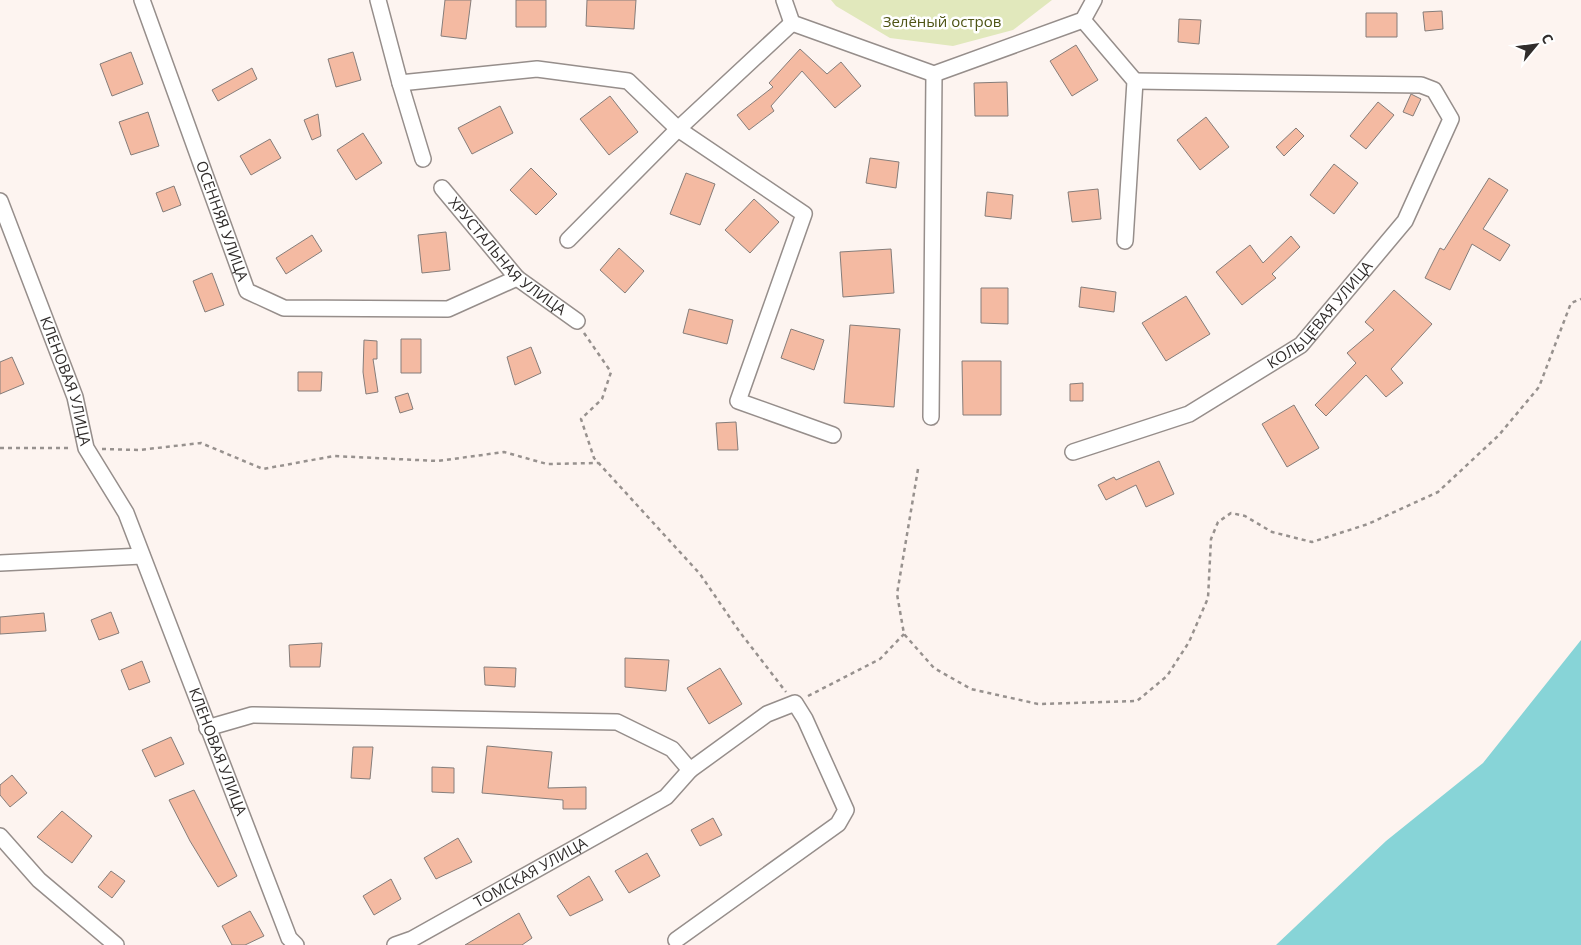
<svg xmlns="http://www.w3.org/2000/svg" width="1581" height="945" font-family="'Open Sans',sans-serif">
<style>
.green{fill:#e1e8bc}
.water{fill:#87d4d7}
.building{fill:#f4baa2;stroke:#857d7a}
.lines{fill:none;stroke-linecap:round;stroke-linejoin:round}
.street-casing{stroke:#968e8b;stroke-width:18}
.path{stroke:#97918e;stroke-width:2.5;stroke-dasharray:4 4;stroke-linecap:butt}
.street{stroke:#fff;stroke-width:15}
.labels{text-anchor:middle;stroke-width:5;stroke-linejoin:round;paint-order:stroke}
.park-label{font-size:15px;fill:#4e5415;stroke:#fff}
.street-label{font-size:15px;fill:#302c2b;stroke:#fff}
</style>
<rect width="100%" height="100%" fill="#fdf4f0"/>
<path class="green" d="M831,0H1052L1013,30L953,46L890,38L836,6Z"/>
<path class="water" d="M1581,640V945H1276L1386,841L1483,763Z"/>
<path class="building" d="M445,0H471L466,39L441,36Z
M516,0H546V27H516Z
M587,0H636L634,29L586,26Z
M1442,11L1443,29L1425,31L1423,12Z
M1366,13H1397V37H1366Z
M1179,19L1201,20L1199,44L1178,42Z
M1076,45L1098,80L1072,96L1050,61Z
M800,49L827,74L841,62L861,86L835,108L802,71L771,106L774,111L749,130L737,115L773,87L769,83Z
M131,52L143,84L112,96L100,64Z
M353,52L361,80L336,87L328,59Z
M252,68L257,79L218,101L212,90Z
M1007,82L1008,116H975L974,83Z
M1411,94L1421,99L1413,116L1403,112Z
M610,96L638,132L609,155L580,119Z
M1378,102L1394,115L1366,149L1350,136Z
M500,106L513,133L472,154L458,128Z
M148,112L159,146L131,155L119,122Z
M318,114L321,136L312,140L304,120Z
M1206,117L1229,147L1200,170L1177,140Z
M1296,128L1304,136L1284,156L1276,147Z
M363,133L382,163L356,180L337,150Z
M270,139L281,158L251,175L240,156Z
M870,158L899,162L896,188L866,183Z
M1334,164L1358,183L1334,214L1310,195Z
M531,168L557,194L536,215L510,190Z
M686,173L715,184L700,225L670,214Z
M1489,178L1508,190L1483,229L1510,245L1500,261L1472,244L1450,290L1425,278L1440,248L1444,250Z
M174,186L181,205L163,212L156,193Z
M1098,189L1101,219L1072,222L1068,192Z
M987,192L1013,195L1011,219L985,216Z
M754,199L779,222L750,253L725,230Z
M446,232L450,270L422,273L418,235Z
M312,235L322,251L286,274L276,258Z
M1291,236L1300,247L1272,274L1276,278L1242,305L1216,272L1250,245L1263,263Z
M619,248L644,271L625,293L600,270Z
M891,249L894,293L843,297L840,252Z
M212,273L224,305L205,312L193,281Z
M1081,287L1116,292L1114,312L1079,307Z
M981,288H1008V324L981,323Z
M1394,290L1432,324L1391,369L1403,383L1386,397L1366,375L1326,416L1315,405L1356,363L1347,353L1374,330L1365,322Z
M1186,296L1210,334L1166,361L1142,323Z
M689,309L733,320L727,344L683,333Z
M850,325L900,329L894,407L844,403Z
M791,329L824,340L814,370L781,358Z
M401,339H421V373H401Z
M364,340L377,341V359H373L378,392L366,394L363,372Z
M531,347L541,373L515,385L507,357Z
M12,357L24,384L0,394V362Z
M962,361H1001V415H963Z
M298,372H322L321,391H298Z
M1083,383V401H1070V384Z
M408,393L413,409L400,413L395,397Z
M1294,405L1319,448L1287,467L1262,424Z
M736,422L738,450H718L716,423Z
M1159,461L1174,494L1146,507L1136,485L1106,500L1098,485L1114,477L1116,480Z
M111,612L119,633L99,640L91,620Z
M44,613L46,631L0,634V617Z
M322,643L320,667H290L289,645Z
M625,658L669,660L666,691L625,687Z
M142,661L150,682L129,690L121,670Z
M484,667L516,668L515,687L485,685Z
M720,668L742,704L709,724L687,688Z
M171,737L184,764L155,777L142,750Z
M487,746L552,752L548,788L586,787V809H563V800L482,793Z
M353,747H373L370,779L351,778Z
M432,767L454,768V793L432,792Z
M12,775L27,793L10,807L0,795V785Z
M194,790L237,876L218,887L190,841L169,800Z
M62,811L92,836L72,863L37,837Z
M713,818L722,835L700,846L691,830Z
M458,838L472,862L436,879L424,858Z
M647,853L660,876L629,893L615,871Z
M111,871L125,881L112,898L98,887Z
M589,876L603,900L570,916L557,896Z
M391,879L401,899L374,915L363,896Z
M250,911L264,936L245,945H232L222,926Z
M519,913L532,938L522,945H465Z"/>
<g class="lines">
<g class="street-casing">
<g id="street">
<path id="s1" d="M142,0L247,291L284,308L448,309L517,278"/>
<path d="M378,0L400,83L423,159"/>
<path d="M784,0L792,23L934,74L1083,20L1094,0"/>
<path d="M1083,20L1135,81L1125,241"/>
<path d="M400,83L537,69L628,81L678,129L804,214L738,401L833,435"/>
<path id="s2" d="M442,188L517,278L577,321"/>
<path id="s3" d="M0,201L75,397L86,448L126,513L289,938L296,945"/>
<path d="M568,240L678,129L792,23"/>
<path d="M931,417L934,74"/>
<path id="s4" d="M1073,452L1189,414L1301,345L1405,221L1451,119L1434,90L1421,85L1135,81"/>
<path d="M0,563L142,556"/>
<path d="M207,728L252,715L617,722L672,749L690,770L767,714L795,703L805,719L846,810L838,824L676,940"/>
<path d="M0,836L39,880L116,945"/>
<path id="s5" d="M395,945L412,939L666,797L690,770"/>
</g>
</g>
<path class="path" d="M584,333L611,372L602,399L581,419L594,458L700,574L739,631L786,692
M0,448H72
M102,449L139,450L201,443L263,469L334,456L438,461L504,452L547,464L598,463
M918,469L897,594L904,634L934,668L971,689L1038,704L1137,701L1167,676L1189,642L1208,598L1211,539L1218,522L1231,513L1245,516L1272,532L1312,542L1368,524L1438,492L1499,435L1539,387L1571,303L1581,299
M808,696L880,659L904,634"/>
<use href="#street" class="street"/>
</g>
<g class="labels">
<g class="park-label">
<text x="942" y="27">Зелёный остров</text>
</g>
<g class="street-label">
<text dy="5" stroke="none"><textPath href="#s1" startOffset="235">ОСЕННЯЯ УЛИЦА</textPath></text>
<text dy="5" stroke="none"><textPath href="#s2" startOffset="95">ХРУСТАЛЬНАЯ УЛИЦА</textPath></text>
<text dy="5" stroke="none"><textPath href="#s4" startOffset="288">КОЛЬЦЕВАЯ УЛИЦА</textPath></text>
<text dy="5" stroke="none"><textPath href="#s3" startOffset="192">КЛЕНОВАЯ УЛИЦА</textPath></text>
<text dy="5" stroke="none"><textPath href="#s3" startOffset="594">КЛЕНОВАЯ УЛИЦА</textPath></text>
<text dy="5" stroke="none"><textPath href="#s5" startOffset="154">ТОМСКАЯ УЛИЦА</textPath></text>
</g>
</g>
<g transform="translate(1536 45) rotate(61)" stroke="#ffffff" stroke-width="4" paint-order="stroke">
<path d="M0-4L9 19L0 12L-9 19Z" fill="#302c2b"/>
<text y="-8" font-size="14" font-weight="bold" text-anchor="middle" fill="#302c2b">С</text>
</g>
</svg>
